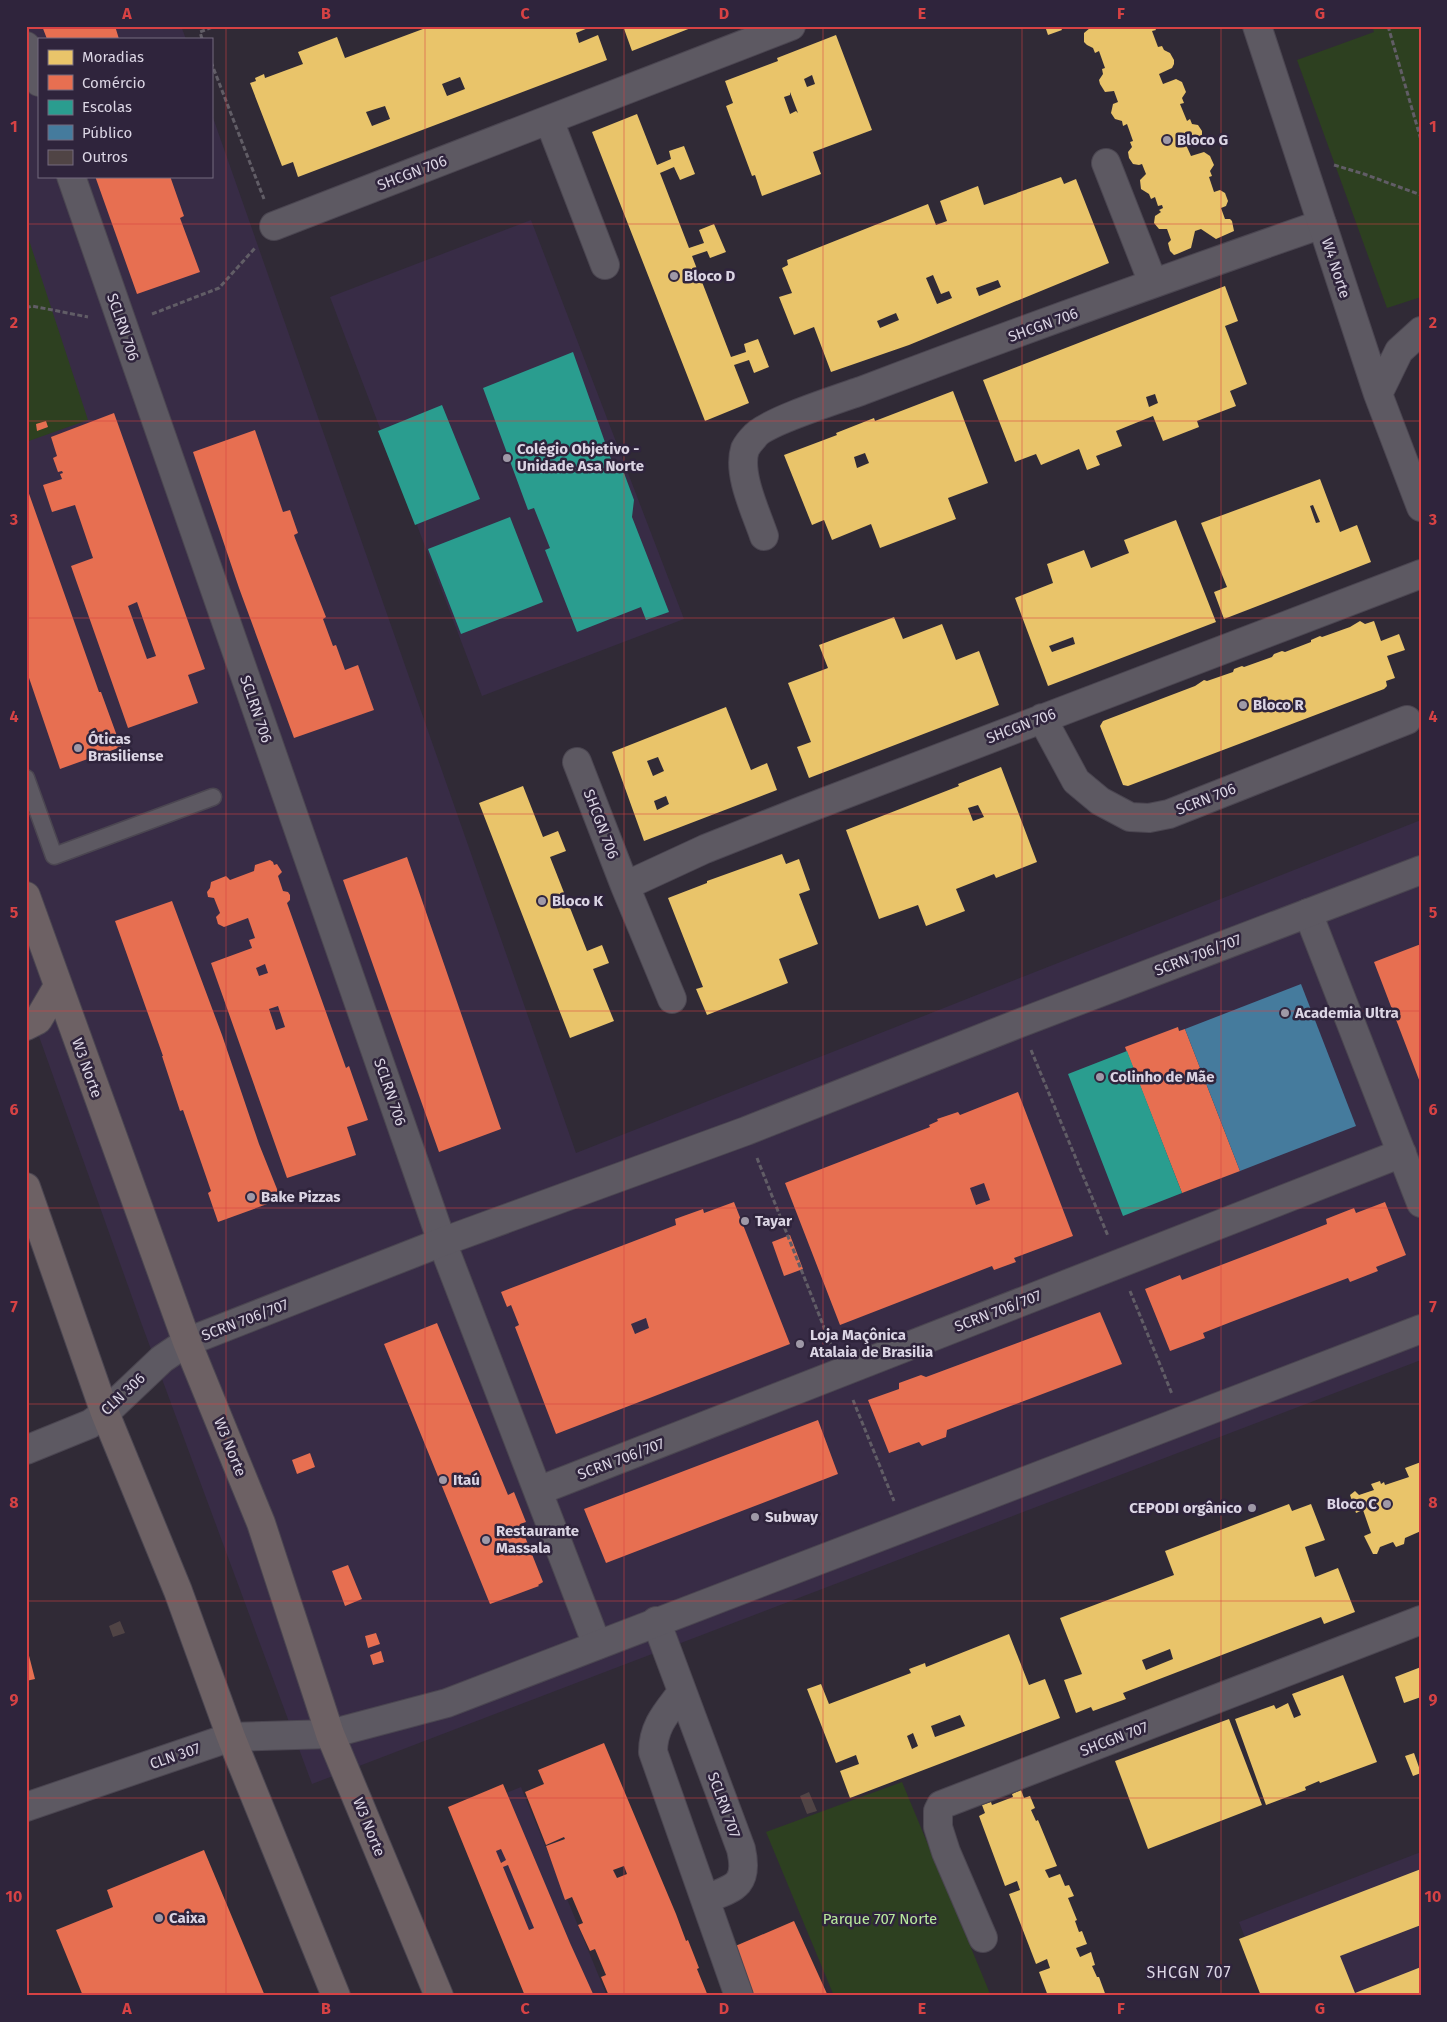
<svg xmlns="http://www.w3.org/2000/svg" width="1447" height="2022" font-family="'Fira Sans',sans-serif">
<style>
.built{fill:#382c46}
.green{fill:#2d4020}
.homes{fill:#e9c46a;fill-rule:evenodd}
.shops{fill:#e76f51;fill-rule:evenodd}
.schools{fill:#2a9d8f}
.public{fill:#457b9d}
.building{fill:#504445}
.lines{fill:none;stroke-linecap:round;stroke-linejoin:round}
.service-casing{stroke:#4b4651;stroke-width:19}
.minor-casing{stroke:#4b4651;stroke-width:30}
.tertiary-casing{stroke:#4b4651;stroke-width:30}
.secondary-casing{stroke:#4b4651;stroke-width:30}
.primary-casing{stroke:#4b4651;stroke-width:30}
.path{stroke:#615d66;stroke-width:3;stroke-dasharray:5 2.5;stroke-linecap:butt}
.service{stroke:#5d5962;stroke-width:16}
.minor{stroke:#5d5962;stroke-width:28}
.tertiary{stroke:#5d5962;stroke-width:28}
.secondary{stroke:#5d5962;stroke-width:28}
.primary{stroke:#6d6164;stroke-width:28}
.grid{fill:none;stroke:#d74244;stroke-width:1;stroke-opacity:0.55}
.poi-dot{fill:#9f99a7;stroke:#2f243c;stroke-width:2}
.labels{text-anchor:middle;stroke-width:5;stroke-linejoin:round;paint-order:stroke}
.poi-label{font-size:15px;font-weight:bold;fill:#dbd5e4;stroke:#2f243c;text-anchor:start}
.street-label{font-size:15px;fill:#dbd5e4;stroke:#2f243c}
.park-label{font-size:15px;fill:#b8e99d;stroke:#2f243c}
.neighbourhood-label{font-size:16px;letter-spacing:1px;fill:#dbd5e4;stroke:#2f243c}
.neatline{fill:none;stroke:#d74244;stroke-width:2}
.grid-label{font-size:16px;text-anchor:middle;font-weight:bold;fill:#d74244}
</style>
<rect width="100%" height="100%" fill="#302a36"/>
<path class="built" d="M26,26H181L186,39H39V176H211V112L576,1153L1421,820V1360L312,1784L142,1325L26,1000Z
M531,220L684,619L482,696L330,297Z
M521,1787L607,1996H532L457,1813Z
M1421,1852V1996H1267L1239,1922Z"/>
<path class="green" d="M1372,26H1421V297L1387,308L1297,60L1374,32Z
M26,231L88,420L26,442Z
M902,1782L991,1996H834L766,1832Z"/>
<path class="homes" d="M431,26H593L576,33L579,43L598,35L607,60L298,177L293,162L282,166L250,83L256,81L255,78L264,74L265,78L303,64L298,52L337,37L345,58ZM460,77L465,89L447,96L442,84ZM385,106L390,119L372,126L366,112Z
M623,26H696L632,51Z
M1045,26H1060L1062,30L1048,35Z
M1089,26H1154L1156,30L1152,31L1158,47L1162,46L1164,50L1170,53L1174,60V64L1172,68L1159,74L1163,84L1176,79L1182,82L1186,92L1182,98L1184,103L1180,104L1187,121L1190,119L1192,124L1198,125L1202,131V137L1200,142L1187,147L1191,156L1204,152L1210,156L1214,165L1210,171L1212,176L1209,177L1214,192L1220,190L1225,193L1228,201L1226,206L1221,208L1225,219H1230L1232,221L1234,231L1216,239L1201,229L1195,231L1191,248L1177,254L1174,255L1170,251L1168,243L1171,240L1167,229H1159L1154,223L1155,216L1161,212L1159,210L1163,208L1162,205L1158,206L1155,197L1151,199L1149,194L1141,189L1140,180L1146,174L1142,164L1139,165L1133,164L1129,158L1128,152L1132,147L1130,142L1133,141L1127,124L1123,126L1122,121L1115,119L1111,113L1113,104L1118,102L1114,91L1105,92L1100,84L1099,80L1103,74L1102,69L1105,68L1099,51L1095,53L1093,48L1087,45L1084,42V33L1090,28Z
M836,35L872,130L813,152L821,174L762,196L755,175L752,176L726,106L733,103L725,81L778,61L777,58ZM812,75L815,84L807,87L804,79ZM790,92L798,113L796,111L790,114L784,97L790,95Z
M637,114L657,165L671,159L669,151L684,146L695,174L680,180L674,167L660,173L689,248L704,243L699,230L714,224L726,252L710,258L707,251L692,256L731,357L746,352L744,344L758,339L769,367L754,373L749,360L734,365L749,403L705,421L592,132Z
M1061,177L1064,184L1076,179L1109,263L909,345L831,372L814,327L794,335L779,297L792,293L782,268L788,265L787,260L928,204L936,225L947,221L940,201L978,186L984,205ZM933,275L941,294L949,291L952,298L937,304L926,278ZM998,280L1001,287L979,296L976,288ZM896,313L899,320L880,328L877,321Z
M1225,286L1238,321L1225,326L1247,384L1230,391L1236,406L1197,421L1199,427L1163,441L1153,416L1116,431L1122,446L1096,456L1100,465L1087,470L1079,449L1041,465L1036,454L1015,462L983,380ZM1155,394L1158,403L1149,407L1146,397Z
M953,391L988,483L948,498L956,519L880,548L871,524L832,540L824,520L812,525L784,455L837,435L836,433L874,418L875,421ZM865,453L869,463L857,468L854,457Z
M1320,479L1340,532L1357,525L1371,562L1224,619L1214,592L1227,587L1201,523ZM1313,505L1320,522L1316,523L1310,506Z
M1176,520L1216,622L1048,686L1015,598L1053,583L1047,564L1084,550L1091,568L1129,553L1124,540ZM1073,637L1075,644L1052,652L1049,646Z
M894,617L903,639L942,624L956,660L979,651L999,705L809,778L797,747L811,742L788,683L828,668L819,645Z
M1360,621L1365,624L1374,621L1381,641L1399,634L1405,650L1387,656L1395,678L1386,681L1387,686L1384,689L1128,786L1123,785L1100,726L1103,721L1195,686L1204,680L1207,681L1233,672L1234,669L1242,666L1244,667L1272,657L1274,654L1282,651L1285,652L1311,642V640L1320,636L1322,637L1350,627Z
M726,707L751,770L767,763L777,790L644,841L612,752ZM658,757L664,771L653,776L647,761ZM666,796L669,804L657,810L654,801Z
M1001,767L1037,862L996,878L994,874L956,889L965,911L926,926L918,905L879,919L846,830L959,786L958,784ZM978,805L984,817L973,821L968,808Z
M523,786L543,837L558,831L566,851L550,857L587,951L602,945L609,963L593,969L614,1021L570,1038L479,803Z
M782,854L786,864L799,859L810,890L799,894L818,944L779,959L788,983L707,1015L696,989L703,987L668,898L707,883V881Z
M1421,1462V1531L1405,1538L1404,1544L1396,1547L1393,1542L1380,1547L1377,1554H1373L1364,1536L1371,1533L1363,1510L1356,1513L1350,1495L1355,1491L1359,1495L1374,1490L1371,1484L1380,1481L1381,1484L1384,1482L1385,1485L1409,1477L1405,1468Z
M1289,1504L1292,1511L1311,1504L1325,1540L1305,1547L1315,1577L1338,1568L1355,1612L1324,1624L1321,1617L1123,1693L1126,1699L1093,1711L1091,1707L1076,1713L1064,1680L1082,1674L1060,1618L1174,1575L1165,1551ZM1170,1649L1173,1659L1146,1670L1142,1660Z
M1009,1634L1029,1685L1045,1679L1060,1718L850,1798L840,1771L859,1764L856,1755L836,1763L807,1689L821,1684L829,1704L911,1673L909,1669L925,1663L926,1667ZM960,1715L965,1726L935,1737L931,1726ZM913,1733L918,1746L912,1749L907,1736Z
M1421,1667V1697L1404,1703L1395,1677Z
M1343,1675L1377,1762L1320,1783L1319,1781L1305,1787L1306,1790L1266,1805L1235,1719L1274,1705L1276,1709L1288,1703L1294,1718L1301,1715L1292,1694Z
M1229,1719L1262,1805L1148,1849L1115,1761Z
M1414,1753L1421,1773L1413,1776L1405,1756Z
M1021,1790L1024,1798L1030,1796L1035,1808L1031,1810L1036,1821L1038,1820L1057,1866L1045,1870L1049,1878L1060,1874L1065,1886L1069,1885L1074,1896L1068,1898L1077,1920L1075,1921L1079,1932L1082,1931L1087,1944L1076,1948L1080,1957L1091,1952L1095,1965L1092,1966L1097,1977H1099L1106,1996H1048L1039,1972L1050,1968L1047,1959L1036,1964L1009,1894L1020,1890L1017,1881L1005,1886L979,1816L985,1813L982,1805L991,1802L992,1805L1013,1797L1012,1794Z
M1421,1869V1925L1340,1956L1355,1993L1421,1967V1996H1261L1239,1939Z"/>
<path class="shops" d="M42,26H115L119,39H47Z
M95,176H170L184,216L180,218L200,272L137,294Z
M114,413L205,669L188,675L198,703L128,728L71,566L93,558L75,505L52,512L43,485L62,479L60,474L63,473L62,471L58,472L53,458L57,456L51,437ZM137,602L156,656L147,659L128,606Z
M46,421L48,427L37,431L36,424Z
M255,430L283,512L290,510L298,533L294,535L295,538L326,617L323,619L333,646L336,645L345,670L358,665L374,710L294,738L239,588L193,452Z
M27,488L99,692H101L121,747L60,769L26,669Z
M407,857L501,1129L439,1152L343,880Z
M270,860L273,862L274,865L277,864L282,872L278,876L283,891L288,892L290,895V900L287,903L346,1068L349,1066L368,1120L347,1127L356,1155L287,1178L211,963L252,948L249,940L255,938L248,918L224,927L218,924L216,917L220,913L214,898L208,897L207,892L210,888L211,882L226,876L230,880L254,871L255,865ZM265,964L268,973L259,976L256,968ZM278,1006L285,1027L276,1030L269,1009Z
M172,901L222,1035L259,1144L281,1199L218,1222L208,1193L211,1191L183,1110L180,1111L162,1056H163L115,921Z
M1421,944V1085L1374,962Z
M1178,1027L1179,1031L1185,1029L1240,1171L1182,1193L1125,1047Z
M1018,1092L1073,1236L1014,1258L1016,1262L994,1270L992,1266L840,1325L785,1183L930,1127L929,1125L938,1121L937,1119L958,1112L960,1115ZM984,1183L990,1200L976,1205L970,1188Z
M734,1202L790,1344L556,1434L515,1327L519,1325L511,1305L507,1307L501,1292L676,1225L675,1219L703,1209L704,1213ZM646,1318L649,1328L635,1334L631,1324Z
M1385,1202L1406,1255L1376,1267L1378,1271L1350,1282L1348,1278L1231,1322L1203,1333L1205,1338L1170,1351L1145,1289L1180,1275L1182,1280L1299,1235L1327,1224L1326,1219L1354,1208L1356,1213Z
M790,1235L803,1269L784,1276L772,1242Z
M1100,1312L1122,1364L947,1430L946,1437L922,1446L919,1442L889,1453L868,1400L899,1389V1383L921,1375L926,1377Z
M437,1323L508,1495L514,1492L526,1522L520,1524L543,1582L538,1585L539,1586L490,1604L384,1344Z
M818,1420L838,1474L606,1563L584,1509Z
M310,1453L315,1467L297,1474L292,1460Z
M348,1565L362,1599L345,1606L332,1571Z
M376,1633L380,1644L368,1648L365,1636Z
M26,1644L35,1679L26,1681Z
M381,1651L384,1662L373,1665L370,1655Z
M604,1743L676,1914L686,1941L688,1940L699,1968L697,1969L708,1996H609L601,1977L606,1975L595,1949L590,1951L578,1925L583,1923L572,1897L565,1900L546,1846L565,1839L564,1837L546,1845L525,1792L544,1784L538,1770ZM624,1866L627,1874L617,1878L613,1870Z
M503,1784L570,1943L594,1996H525L448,1807ZM501,1849L506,1860L501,1863L496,1851ZM508,1865L534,1928L529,1930L503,1867Z
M204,1850L265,1996H83L56,1930L113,1907L107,1890Z
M794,1921L828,1996H752L733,1947Z"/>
<path class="schools" d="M573,352L612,462L624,473L634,500L632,517L669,612L646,620L641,607L577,632L545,550L550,548L534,508L528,510L483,388Z
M442,405L480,499L415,525L378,431Z
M510,517L543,602L461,634L428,549Z
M1127,1051L1182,1193L1123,1216L1068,1074Z"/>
<path class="public" d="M1301,984L1356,1126L1240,1171L1185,1029Z"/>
<path class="building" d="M120,1621L125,1633L113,1637L109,1626Z
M809,1792L817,1811L807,1814L800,1796Z"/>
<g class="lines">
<g class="service-casing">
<path id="service" d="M26,778L54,856L213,797"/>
</g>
<g class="minor-casing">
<path id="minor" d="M549,120L605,265
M1106,163L1153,283
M274,226L791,26
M764,536C756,512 737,474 745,449C747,445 751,440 754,437C763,423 841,398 861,391C1014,333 1167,278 1322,224
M1042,718L1076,781L1100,801L1130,817L1149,818L1169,814L1407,720
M577,762L625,886L672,999
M625,886L705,849L801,811L1421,574
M1308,913L1421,1203
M442,1242L597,1645
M538,1491L1402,1153
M983,1938L946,1852L938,1827V1811L941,1805L1421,1620"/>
</g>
<g class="tertiary-casing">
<path id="tertiary" d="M26,46L39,82
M71,176L442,1242
M26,1450L90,1424L105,1413
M656,1621L741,1849C749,1885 735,1888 705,1899
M682,1692C667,1712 653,1726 653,1752L739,1996
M26,1807L231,1737"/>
</g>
<g class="secondary-casing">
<path id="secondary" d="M1257,26L1378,394L1421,507
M1378,394L1399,351L1421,331
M105,1413L162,1359L187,1342L442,1242L746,1131L1020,1023L1421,870
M231,1737L330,1734L447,1703L1421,1329"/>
</g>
<g class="primary-casing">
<path id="primary" d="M26,896L187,1342L261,1523L330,1734L439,1996
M26,1026L38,1020L58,986
M26,1187L105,1413L178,1591L231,1737L336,1996"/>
</g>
<path class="path" d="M1388,26L1421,140
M202,39L200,32L215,26
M211,62L264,199
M1334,165L1364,174L1421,195
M26,308L32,306L88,317
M152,314L219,288L255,248
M1031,1050L1108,1236
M757,1158L831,1345
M1130,1291L1172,1394
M853,1400L894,1501"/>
<use href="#service" class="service"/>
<use href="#minor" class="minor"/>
<use href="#tertiary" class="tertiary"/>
<use href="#secondary" class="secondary"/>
<use href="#primary" class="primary"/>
</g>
<path class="grid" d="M226,26V1996M425,26V1996M624,26V1996M823,26V1996M1022,26V1996M1221,26V1996M26,224H1421M26,421H1421M26,618H1421M26,814H1421M26,1011H1421M26,1208H1421M26,1404H1421M26,1601H1421M26,1798H1421"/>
<g class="poi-dot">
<circle cx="1167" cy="140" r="5"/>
<circle cx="674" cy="276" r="5"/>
<circle cx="507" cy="458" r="5"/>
<circle cx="1243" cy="705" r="5"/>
<circle cx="78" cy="748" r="5"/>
<circle cx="542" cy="901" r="5"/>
<circle cx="1285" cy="1013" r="5"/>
<circle cx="1100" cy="1077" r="5"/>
<circle cx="251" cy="1197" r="5"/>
<circle cx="745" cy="1221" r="5"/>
<circle cx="800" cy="1344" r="5"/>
<circle cx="443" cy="1480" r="5"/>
<circle cx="1387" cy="1504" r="5"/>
<circle cx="1252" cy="1508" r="5"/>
<circle cx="755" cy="1517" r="5"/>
<circle cx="486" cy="1540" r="5"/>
<circle cx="159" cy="1918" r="5"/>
</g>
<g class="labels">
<g class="poi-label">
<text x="1177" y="145">Bloco G</text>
<text x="684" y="281">Bloco D</text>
<text x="517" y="454">Colégio Objetivo -<tspan x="517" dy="17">Unidade Asa Norte</tspan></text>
<text x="1253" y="710">Bloco R</text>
<text x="88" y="744">Óticas<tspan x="88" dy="17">Brasiliense</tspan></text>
<text x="552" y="906">Bloco K</text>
<text x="1295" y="1018">Academia Ultra</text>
<text x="1110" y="1082">Colinho de Mãe</text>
<text x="261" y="1202">Bake Pizzas</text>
<text x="755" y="1226">Tayar</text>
<text x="810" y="1340">Loja Maçônica<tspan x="810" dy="17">Atalaia de Brasilia</tspan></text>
<text x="453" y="1485">Itaú</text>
<text x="1377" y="1509" text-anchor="end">Bloco C</text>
<text x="1242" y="1513" text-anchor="end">CEPODI orgânico</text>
<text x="765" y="1522">Subway</text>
<text x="496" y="1536">Restaurante<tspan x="496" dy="17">Massala</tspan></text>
<text x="169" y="1923">Caixa</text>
</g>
<g class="street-label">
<text transform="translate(412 173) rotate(-21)" y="5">SHCGN 706</text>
<text transform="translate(1336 268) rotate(72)" y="5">W4 Norte</text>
<text transform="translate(1043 325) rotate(-20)" y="5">SHCGN 706</text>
<text transform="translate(123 327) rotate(71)" y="5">SCLRN 706</text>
<text transform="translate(256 709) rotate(71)" y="5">SCLRN 706</text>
<text transform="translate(1021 726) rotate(-21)" y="5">SHCGN 706</text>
<text transform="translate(1206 799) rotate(-21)" y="5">SCRN 706</text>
<text transform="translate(601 824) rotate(69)" y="5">SHCGN 706</text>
<text transform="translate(1198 955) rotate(-21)" y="5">SCRN 706/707</text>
<text transform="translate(87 1068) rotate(70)" y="5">W3 Norte</text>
<text transform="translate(390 1092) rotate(71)" y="5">SCLRN 706</text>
<text transform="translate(998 1311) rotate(-21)" y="5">SCRN 706/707</text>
<text transform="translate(245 1320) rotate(-21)" y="5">SCRN 706/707</text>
<text transform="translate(123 1394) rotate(-43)" y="5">CLN 306</text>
<text transform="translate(230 1447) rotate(68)" y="5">W3 Norte</text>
<text transform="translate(621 1459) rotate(-21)" y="5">SCRN 706/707</text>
<text transform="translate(1114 1739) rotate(-21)" y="5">SHCGN 707</text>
<text transform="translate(175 1756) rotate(-19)" y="5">CLN 307</text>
<text transform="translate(724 1805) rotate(70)" y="5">SCLRN 707</text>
<text transform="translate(369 1827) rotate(68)" y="5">W3 Norte</text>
</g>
<g class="park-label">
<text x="880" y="1924">Parque 707 Norte</text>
</g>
<g class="neighbourhood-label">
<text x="1189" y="1978">SHCGN 707</text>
</g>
</g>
<rect width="1447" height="2022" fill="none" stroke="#2f243c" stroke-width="55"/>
<rect x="38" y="38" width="175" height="140" fill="#2f243c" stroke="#746b7f"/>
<rect x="48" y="50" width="25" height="15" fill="#e9c46a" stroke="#746b7f"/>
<text x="82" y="62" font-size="15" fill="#dbd5e4">Moradias</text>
<rect x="48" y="75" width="25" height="15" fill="#e76f51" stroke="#746b7f"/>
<text x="82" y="88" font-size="15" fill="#dbd5e4">Comércio</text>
<rect x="48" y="100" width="25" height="15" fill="#2a9d8f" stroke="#746b7f"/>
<text x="82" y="112" font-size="15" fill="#dbd5e4">Escolas</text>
<rect x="48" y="125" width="25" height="15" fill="#457b9d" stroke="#746b7f"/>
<text x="82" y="138" font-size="15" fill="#dbd5e4">Público</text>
<rect x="48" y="150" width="25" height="15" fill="#504445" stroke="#746b7f"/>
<text x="82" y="162" font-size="15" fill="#dbd5e4">Outros</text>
<rect x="28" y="28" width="1392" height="1966" class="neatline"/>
<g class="grid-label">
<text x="127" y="19">A</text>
<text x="326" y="19">B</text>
<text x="525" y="19">C</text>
<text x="724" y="19">D</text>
<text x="922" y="19">E</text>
<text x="1121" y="19">F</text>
<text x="1320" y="19">G</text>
<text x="14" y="132">1</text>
<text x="1433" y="132">1</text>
<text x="14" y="328">2</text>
<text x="1433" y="328">2</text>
<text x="14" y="525">3</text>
<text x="1433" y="525">3</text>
<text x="14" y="722">4</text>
<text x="1433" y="722">4</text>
<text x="14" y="918">5</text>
<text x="1433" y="918">5</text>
<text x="14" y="1115">6</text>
<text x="1433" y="1115">6</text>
<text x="14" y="1312">7</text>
<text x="1433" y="1312">7</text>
<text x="14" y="1508">8</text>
<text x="1433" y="1508">8</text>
<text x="14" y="1705">9</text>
<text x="1433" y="1705">9</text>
<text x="14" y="1902">10</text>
<text x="1433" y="1902">10</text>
<text x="127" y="2014">A</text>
<text x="326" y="2014">B</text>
<text x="525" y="2014">C</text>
<text x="724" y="2014">D</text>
<text x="922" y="2014">E</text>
<text x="1121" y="2014">F</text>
<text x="1320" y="2014">G</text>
</g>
</svg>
